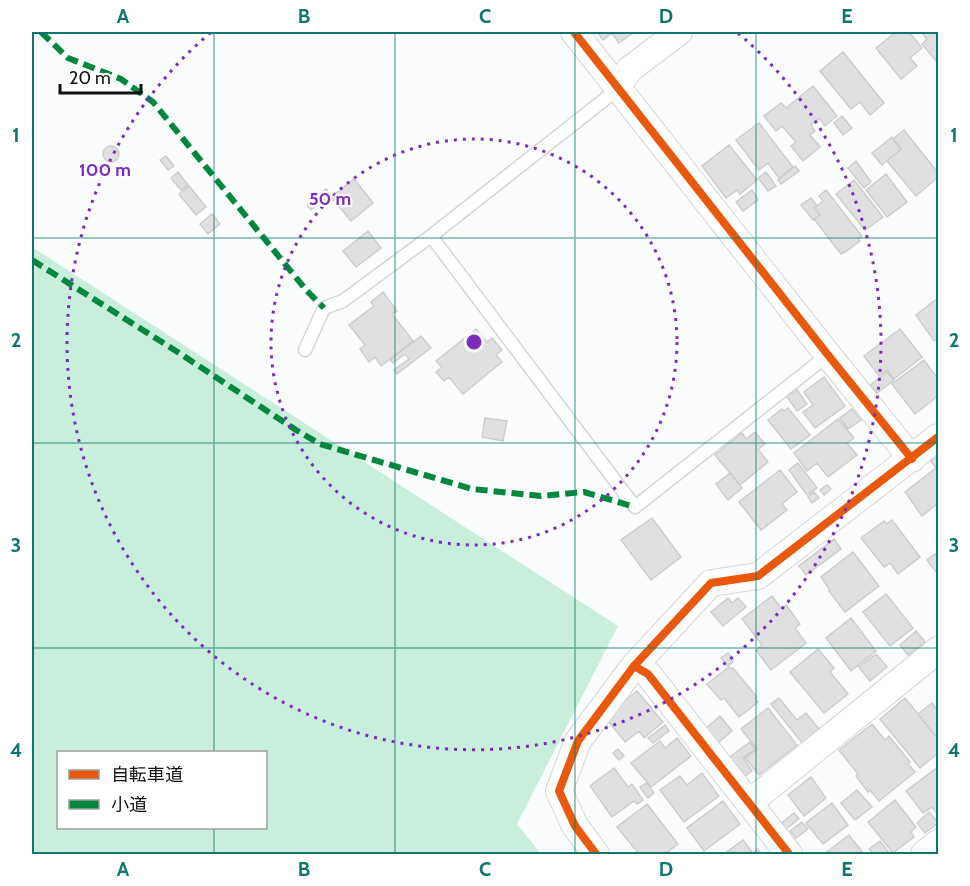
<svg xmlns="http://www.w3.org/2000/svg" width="970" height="886" font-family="Cabin,'Noto Sans JP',sans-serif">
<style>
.green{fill:#c9efdc;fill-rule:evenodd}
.building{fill:#e1e0e1;stroke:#cdcdce;stroke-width:1.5}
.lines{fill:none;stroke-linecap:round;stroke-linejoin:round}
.lane-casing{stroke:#d5d6d8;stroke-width:15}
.street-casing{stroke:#d5d6d8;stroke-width:28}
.lane{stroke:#feffff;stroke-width:12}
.street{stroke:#feffff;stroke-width:26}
.quiet{stroke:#00873e;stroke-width:6;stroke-dasharray:12 6;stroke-linecap:butt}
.cycleway-casing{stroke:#fff;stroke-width:11}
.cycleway{stroke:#e8590c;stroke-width:8}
.grid{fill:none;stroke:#0f766e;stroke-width:1.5;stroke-opacity:0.55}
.ring{fill:none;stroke:#7b2cbf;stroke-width:3;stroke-dasharray:3 6}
.centre{fill:#7b2cbf;stroke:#fff;stroke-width:3}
.ring-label{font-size:18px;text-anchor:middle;font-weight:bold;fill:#7b2cbf;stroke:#fff;stroke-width:4.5;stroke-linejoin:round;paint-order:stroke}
.neatline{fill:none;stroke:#0f766e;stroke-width:2}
.grid-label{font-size:20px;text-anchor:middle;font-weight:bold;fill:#0f766e}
</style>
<rect width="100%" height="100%" fill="#fafcfe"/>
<path class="green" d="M32,247L618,626L517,824L541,854H32ZM58,752H266V828H58Z"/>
<path class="building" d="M597,32H634L619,43L612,33L603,40Z
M896,32H909L922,48L910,58L917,66L901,79L876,48Z
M921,32H938V59L936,61L922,44L927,39Z
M843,52L884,103L870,115L860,102L851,109L820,71Z
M813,86L837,116L825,126L819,118L811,125L815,131L810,135L820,147L803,161L791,146L796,142L782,126L776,131L764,116L781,103L786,108Z
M842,116L852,128L843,135L834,123Z
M759,123L793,167L779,178L768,163L759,170L736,140Z
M904,130L938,173V177L916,196L887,161L901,149L893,139Z
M892,137L901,149L882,165L872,153Z
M729,145L757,180L740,194L737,190L726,198L702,166Z
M103 154a8 8 0 1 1 16 0a8 8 0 1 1-16 0Z
M166,156L174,166L168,170L160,160Z
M856,161L871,182L864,188L848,168Z
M795,166L799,171L781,184L778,180Z
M178,172L188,185L181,190L171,178Z
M766,172L776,186L768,191L758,178Z
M886,174L907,202L887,217L866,190Z
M354,179L373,203L351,221L331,197Z
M854,180L883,217L865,230L836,194Z
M189,186L206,207L196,215L179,194Z
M326,189L330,195L311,210L307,205Z
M752,190L758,200L743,211L736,202Z
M826,190L862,236L858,239L860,241L844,253L843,252L841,254L814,219L820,215L814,208L823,201L819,196Z
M811,198L817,206L814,208L820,215L813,220L801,205Z
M212,214L220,224L208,234L200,224Z
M368,231L381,248L356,267L343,251Z
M383,292L397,311L392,314L413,341L381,366L375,357L369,362L360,349L365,345L349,325L374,306L371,302Z
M938,298V338L934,341L916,315Z
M476,329L487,342L492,338L502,350L496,355L502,362L463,394L449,377L444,381L436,372L442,367L436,361Z
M900,329L922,357L894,379L887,370L879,376L864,356Z
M421,336L431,348L397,374L394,370L409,359L405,354L393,363L390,360Z
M924,360L938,379V396L915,414L892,384Z
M887,372L894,380L877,393L870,385Z
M824,377L845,406L815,428L803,412L813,405L804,392Z
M797,390L807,404L797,411L787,397Z
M788,408L810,435L791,449L768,420L782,409L784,411Z
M852,409L861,420L848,429L840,418Z
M485,418L507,421L503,441L482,437Z
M838,419L854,438L847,443L857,455L828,477L817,463L807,471L794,453Z
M755,432L765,444L758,449L768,462L740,485L715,455L742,433L746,439Z
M938,456V503L922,516L905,492L936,468L931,461Z
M798,463L817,488L807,495L789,470Z
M780,470L797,492L782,504L787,510L761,530L739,502Z
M730,473L742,488L728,500L716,484Z
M827,485L831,489L824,495L820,490Z
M814,492L819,498L812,503L808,497Z
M652,518L681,557L651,580L621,540Z
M892,520L920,557L898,574L890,563L884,567L861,538L884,521L886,524Z
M834,539L841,549L806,575L799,566Z
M853,552L879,586L845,612L829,591L830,590L821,577Z
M935,554L938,559V572L937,573L927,560Z
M886,594L913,628L890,646L863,612Z
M772,596L781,608L786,605L800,624L795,628L806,643L771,670L756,650L762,645L742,619Z
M728,598L732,603L738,598L746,607L723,626L711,612Z
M851,618L876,651L851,671L826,638Z
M916,631L925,642L908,655L900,645Z
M818,649L834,668L830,672L848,694L824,713L790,672Z
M728,653L733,659L732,660L733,662L728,666L721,658Z
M876,654L887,667L870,681L859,667Z
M729,667L731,669L733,668L757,697L755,698L758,702L739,717L724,698L721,700L707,684Z
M637,691L663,722L644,738L639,731L625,742L605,717Z
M779,698L797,720L806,713L819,729L802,743L771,704Z
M905,698L938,739V753L920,768L880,719Z
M932,703L938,711V739L918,714Z
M768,708L797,745L759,775L745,758L757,749L741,729Z
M720,716L732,731L718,743L706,728Z
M872,724L885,740L889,736L910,762L908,764L915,772L879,801L870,790L868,792L856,776L858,774L839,750Z
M665,725L669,731L653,743L648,738Z
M677,738L691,756L651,787L631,763L660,741L665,748Z
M750,742L755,749L743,758L752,771L745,776L730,757Z
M618,749L624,756L619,760L613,753Z
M938,767V810L936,812L932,807L923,813L906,791Z
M614,768L628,787L632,784L643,800L637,804L634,801L612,817L590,786Z
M702,773L719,796L684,822L660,790L680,776L687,785Z
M811,777L826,798L804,816L788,795Z
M647,783L654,793L648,798L640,787Z
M857,790L872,807L855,820L841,803Z
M895,800L916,827L911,832L914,837L893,853L868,822Z
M723,801L740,824L704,851L687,828Z
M832,803L848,825L823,844L806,823Z
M647,804L678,844L665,854H639L617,827Z
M929,812L938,823L925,833L917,823Z
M794,813L799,819L786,829L782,823Z
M802,822L808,829L796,838L790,831Z
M849,835L864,854H824Z
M743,840L753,853L758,849L761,854H724Z
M880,841L890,854H874L869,849Z"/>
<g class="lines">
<g class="lane-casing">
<path id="lane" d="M431,236L635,507L828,355
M305,350L324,308L343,301L431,236L609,96L617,86"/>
</g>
<g class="street-casing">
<path id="street" d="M574,32L828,355L912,459
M617,86L630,69L679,32
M634,666L648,674L789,854
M749,803L938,650
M596,854L575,826L559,791L578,741L634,666L711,583L758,576L938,437
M924,854L938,843"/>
</g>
<use href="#lane" class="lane"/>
<use href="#street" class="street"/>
<path class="quiet" d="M41,32L68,58L121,79L153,102L307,291L324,308
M32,260L176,351L296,430L320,444L472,489L541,496L584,492L635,507"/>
<g class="cycleway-casing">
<path id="cycleway" d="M574,32L828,355L912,459
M634,666L648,674L789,854
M596,854L575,826L559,791L578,741L634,666L711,583L758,576L938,437"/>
</g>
<use href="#cycleway" class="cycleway"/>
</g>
<path class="grid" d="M214,32V752M395,32V854M575,32V854M756,32V854M32,238H938M32,443H938M32,648H938M214,828V854"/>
<g class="ring">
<circle cx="474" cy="342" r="203"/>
<path d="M738 33A407 407 0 1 1 210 33"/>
</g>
<circle cx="474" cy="342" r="9" class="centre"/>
<g class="ring-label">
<text x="105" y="176">100 m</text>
<text x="330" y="205">50 m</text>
</g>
<rect width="970" height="886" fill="none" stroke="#ffffff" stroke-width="66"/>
<rect x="57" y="751" width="210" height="78" fill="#ffffff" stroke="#9f9fa0" stroke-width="1.5"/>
<rect x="69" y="770" width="30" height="9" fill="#e8590c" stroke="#9f9fa0" stroke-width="1.5"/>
<text x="111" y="781" font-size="18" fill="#0f1011">自転車道</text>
<rect x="69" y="800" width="30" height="9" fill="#00873e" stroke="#9f9fa0" stroke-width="1.5"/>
<text x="111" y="811" font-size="18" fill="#0f1011">小道</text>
<path d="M60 84v9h81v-9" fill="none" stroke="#0f1011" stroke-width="3"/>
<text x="69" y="84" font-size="18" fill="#0f1011" stroke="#ffffff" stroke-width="4.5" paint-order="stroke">20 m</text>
<rect x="33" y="33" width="904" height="820" class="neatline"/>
<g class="grid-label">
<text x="123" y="23">A</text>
<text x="304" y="23">B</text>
<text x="485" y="23">C</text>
<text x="666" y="23">D</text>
<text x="847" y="23">E</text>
<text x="16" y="142">1</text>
<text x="954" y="142">1</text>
<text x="16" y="347">2</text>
<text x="954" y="347">2</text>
<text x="16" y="552">3</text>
<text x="954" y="552">3</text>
<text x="16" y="757">4</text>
<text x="954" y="757">4</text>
<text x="123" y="876">A</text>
<text x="304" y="876">B</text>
<text x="485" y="876">C</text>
<text x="666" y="876">D</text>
<text x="847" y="876">E</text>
</g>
</svg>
